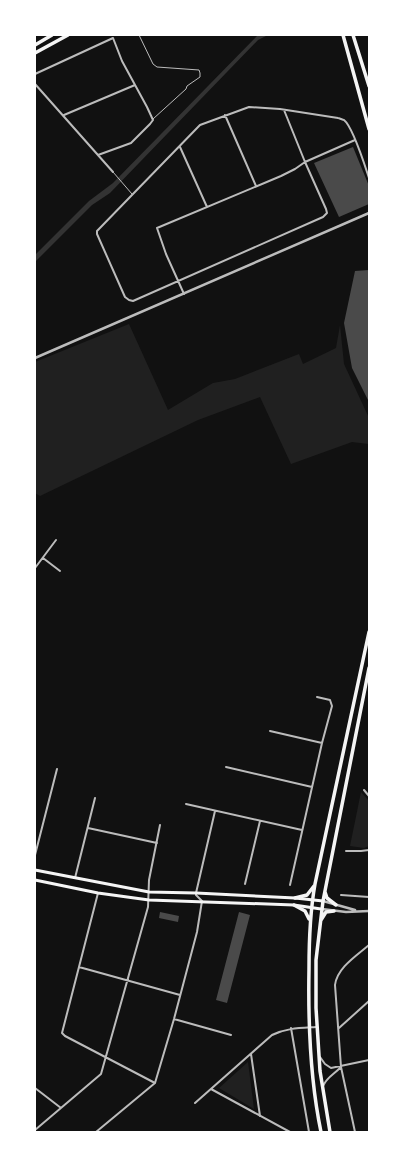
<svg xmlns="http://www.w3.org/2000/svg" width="404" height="1167" font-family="Rubik,sans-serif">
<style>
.green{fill:#202020}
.water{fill:#333}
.building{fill:#4a4a4a}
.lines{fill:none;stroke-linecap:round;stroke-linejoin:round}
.service{stroke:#bcbcbc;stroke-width:1}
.minor{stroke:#bcbcbc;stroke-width:2}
.tertiary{stroke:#bcbcbc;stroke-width:2.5}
.secondary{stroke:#f5f5f5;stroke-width:3}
.primary{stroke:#f5f5f5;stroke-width:3.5}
.trunk{stroke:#f5f5f5;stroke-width:3.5}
</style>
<rect width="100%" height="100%" fill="#111"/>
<path class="green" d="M129,324L168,410L213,383L235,379L299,354L303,364L336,348L340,325L344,364L369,418V444L352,442L291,464L260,397L198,420L40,496L35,493V362Z
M361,792L369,801V846L364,848L350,846Z
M248,1062L254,1109L219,1088Z"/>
<path class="water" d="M258,35H268L258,40L110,193L92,205L35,262V255L89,201L113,183Z"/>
<path class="building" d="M353,147L369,186V204L339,217L314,163Z
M369,270V402L352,368L344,323L355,271Z
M160,912L179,916L178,922L159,918Z
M239,912L250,915L227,1003L216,1000Z"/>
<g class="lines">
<path class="service" d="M139,35L153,64L157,67L199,70L200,73V77L187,86L186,89L153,119
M113,172L132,194"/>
<path class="minor" d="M35,74L113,38L122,61L147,107L153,120L150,124L131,143L98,155
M35,84L113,172
M284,110L305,162L326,209L327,213L323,217L133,301L129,300L125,297L97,234V231L200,125L249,107L280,109L338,118C339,118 343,120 344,120C353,127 365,166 369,178
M64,115L135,85
M225,115L256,186
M180,147L207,207
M184,294L166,254L157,228L281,176L295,169L305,162L355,140
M43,558L60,571
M35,568L56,540
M270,731L322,743
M226,767L312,787
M364,790L369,796
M186,804L302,830
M88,828L157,843
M346,851H361L369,850
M35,855L57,769
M75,878L95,798
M245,884L260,821
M290,885L322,743L332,706L330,700L317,697
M98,893L62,1033L65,1036L155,1083
M341,895L369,897
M79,967L180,995
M174,1019L231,1035
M291,1028L309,1132
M339,1028L369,1001
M251,1054L260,1116
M320,1057L325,1064L331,1068L369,1060
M155,1083L174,1019L197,932L202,901L196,895V893L215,811
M323,1086C327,1077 333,1075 340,1068
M35,1088L61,1108
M211,1089L290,1132
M195,1103L272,1035C286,1028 300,1028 316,1027
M35,1130L101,1074L148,907L149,880L160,825
M96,1132L155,1083
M355,1132L341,1067L335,985C337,968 356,956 369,945"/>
<path class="tertiary" d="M35,358L369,213
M323,901L355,910
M322,909L346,912L369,911"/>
<path class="secondary" d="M35,870L149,892L196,893L295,898L323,901
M35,880L98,893L149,900L294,905L321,909"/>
<path class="primary" d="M343,35L369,129
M353,35L369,86
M325,892L327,898L336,905
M295,898L307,895L314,886
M294,905L305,911L309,919
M321,920L326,912L334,911
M321,1132C310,1079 308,1023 309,969C309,940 310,912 315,884L369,632
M330,1132L320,1071L316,1008V960L323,901L369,668"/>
<path class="trunk" d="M35,45L52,35
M35,53L68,35"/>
</g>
<rect width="404" height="1167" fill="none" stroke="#ffffff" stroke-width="72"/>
</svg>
